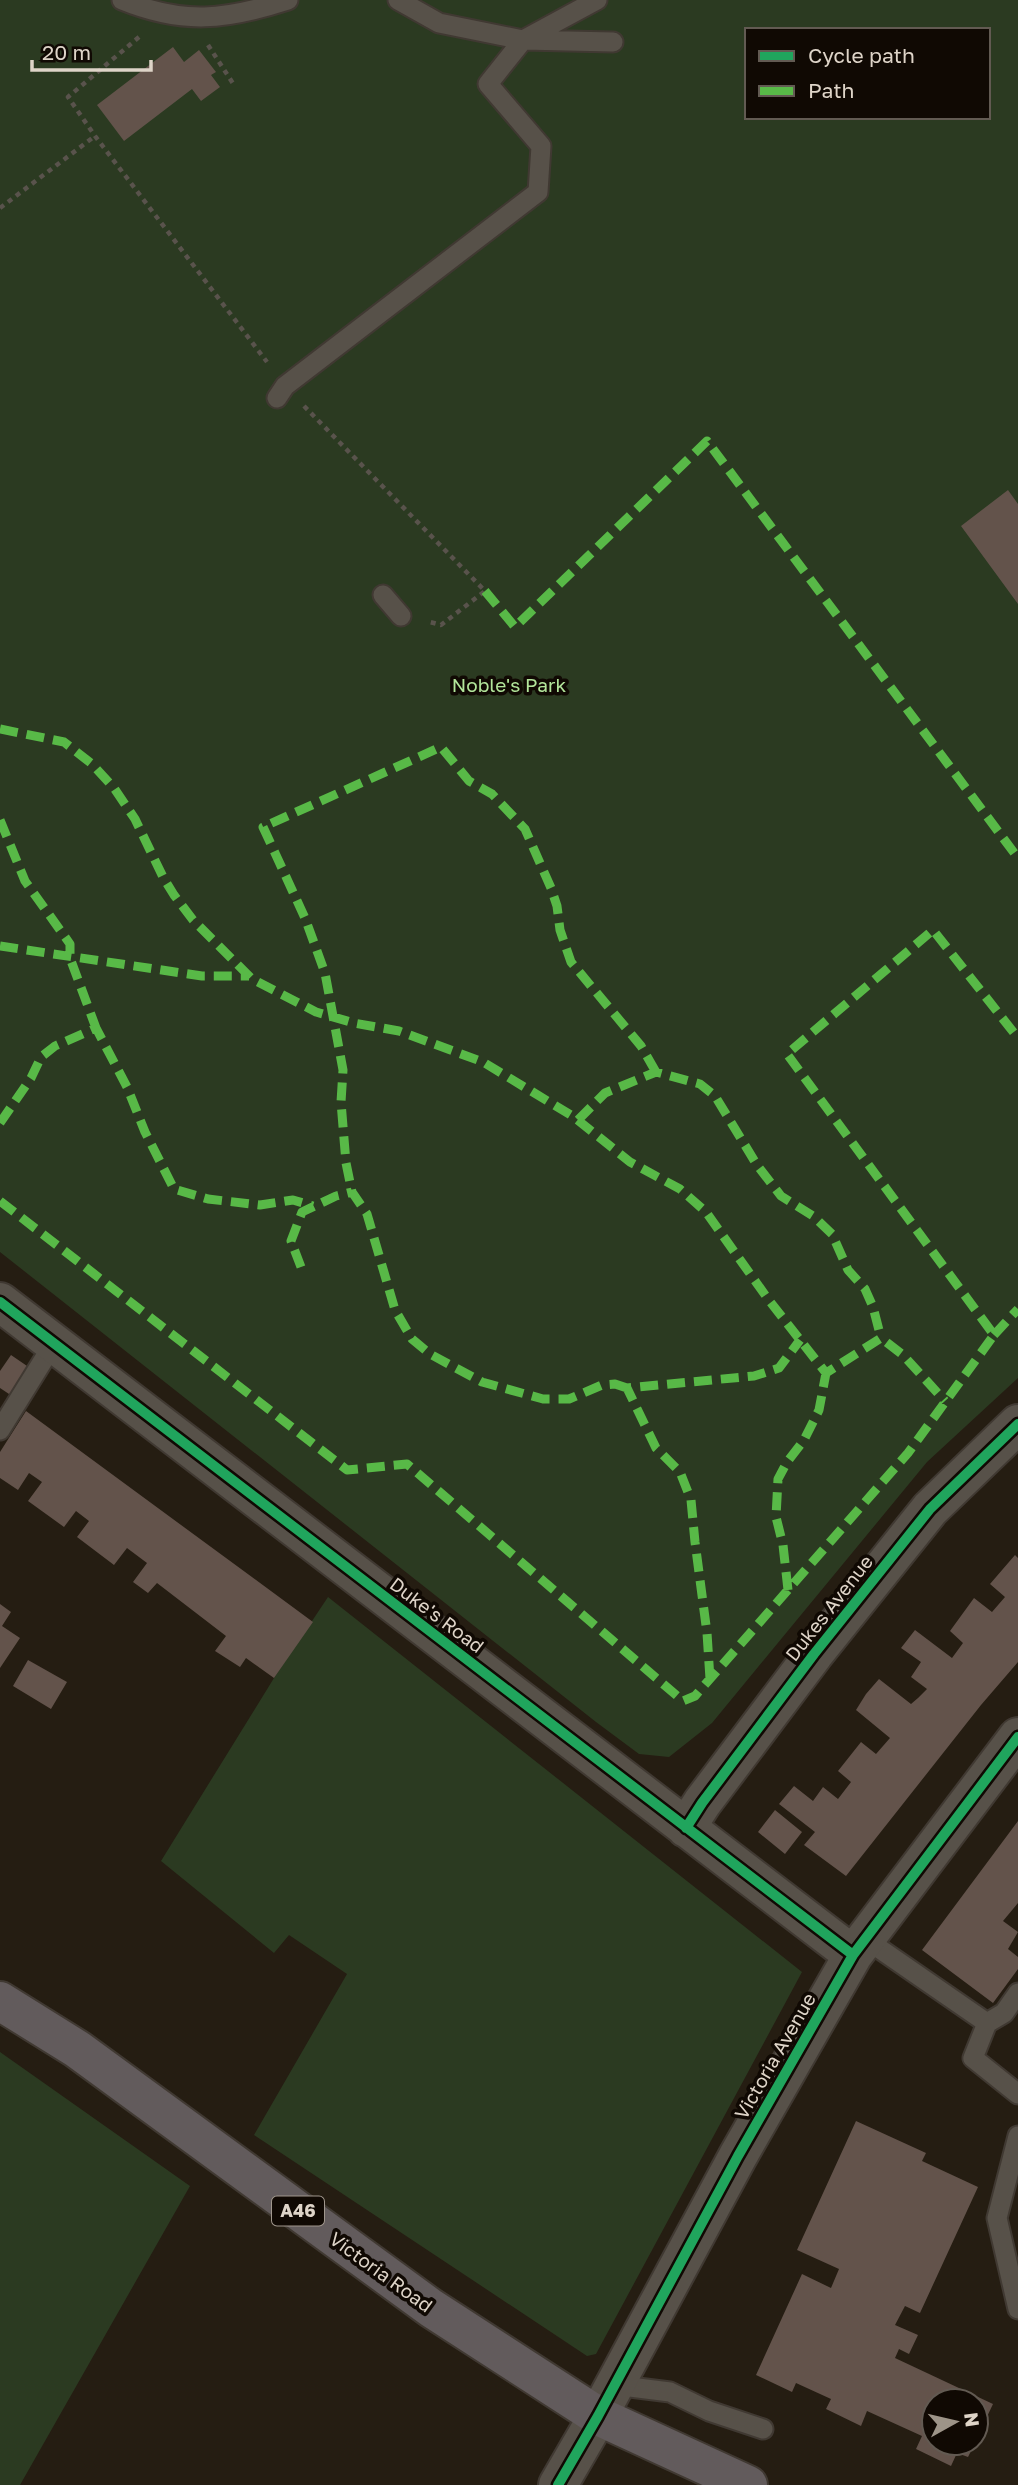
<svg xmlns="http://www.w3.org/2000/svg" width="1018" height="2485" font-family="'Golos Text',sans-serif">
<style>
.green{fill:#2b3a21;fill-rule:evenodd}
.building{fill:#63534b}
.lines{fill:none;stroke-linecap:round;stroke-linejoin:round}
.service-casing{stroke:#403932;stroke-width:23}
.minor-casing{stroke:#403932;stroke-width:42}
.primary-casing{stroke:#403932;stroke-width:42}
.path{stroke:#59534c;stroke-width:4.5;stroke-dasharray:5 5;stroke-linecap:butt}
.service{stroke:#575149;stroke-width:19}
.minor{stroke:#575149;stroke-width:38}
.primary{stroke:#625b5c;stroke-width:38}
.quiet{stroke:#58b947;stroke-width:9;stroke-dasharray:18 9;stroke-linecap:butt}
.cycleway-casing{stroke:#100903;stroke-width:15}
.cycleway{stroke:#20a55d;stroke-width:10}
.labels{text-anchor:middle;stroke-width:7;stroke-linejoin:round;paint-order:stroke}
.shield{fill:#100903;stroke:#a0978d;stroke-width:2}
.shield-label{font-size:18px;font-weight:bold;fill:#ded4c8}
.park-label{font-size:19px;fill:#b3e69b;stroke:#100903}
.street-label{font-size:19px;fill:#ded4c8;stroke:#100903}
</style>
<rect width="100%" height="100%" fill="#251d12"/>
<path class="green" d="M0,0H1018V1378L927,1462L712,1723L669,1757L639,1754L596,1722L0,1252ZM747,30H988V117H747Z
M328,1597L802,1972L596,2354L587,2356L254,2135L347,1974L289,1935L274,1953L161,1861L274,1678Z
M0,2052L190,2186L20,2485H0Z"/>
<path class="building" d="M173,47L184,62L199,50L216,72L211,75L220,87L201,101L192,89L124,141L97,105Z
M1008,490L1018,504V604L961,526Z
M11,1355L30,1368L12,1396L0,1388V1371Z
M26,1411L313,1622L274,1678L246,1658L240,1667L215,1651L226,1636L157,1583L148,1593L133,1582L147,1563L127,1548L114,1565L77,1537L89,1521L76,1511L64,1527L28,1501L42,1482L29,1473L18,1490L0,1478V1452Z
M1015,1555L1018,1558V1662L981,1705L846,1876L804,1845L815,1832L779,1804L794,1786L813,1801L823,1787L838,1799L851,1782L838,1771L861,1742L876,1754L890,1738L856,1710L866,1694L879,1679L911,1704L918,1698L927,1689L911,1677L921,1662L901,1648L915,1630L952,1658L963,1643L950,1631L974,1598L992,1612L1005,1597L990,1584Z
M0,1604L11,1612L2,1626L20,1638L0,1668Z
M28,1660L67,1682L51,1709L13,1686Z
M775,1810L802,1832L785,1854L758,1832Z
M1018,1821V1903L1003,1921L1018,1932L1008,1949L1018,1957V1969L993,2003L922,1950Z
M856,2121L926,2153L922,2161L978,2187L920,2313L905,2306L895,2325L918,2335L909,2354L899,2349L895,2358L993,2404L976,2440V2401H934V2443H975L968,2457L957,2453L951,2466L916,2449L922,2436L867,2411L861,2426L826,2409L831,2399L796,2383L792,2392L756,2375L802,2274L831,2288L839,2269L797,2250Z"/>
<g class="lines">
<g class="service-casing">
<path id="service" d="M122,0C183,25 226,20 288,0
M398,0L439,23L523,40L597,0
M277,398L285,386L538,192L541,146L488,84L523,40L613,42
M383,595L401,616
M0,1430L54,1343
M864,1938L987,2023
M1018,1993L1004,2013L987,2023L973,2058L1018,2094
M1018,2136L997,2218L1018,2309
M614,2385L670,2392L709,2411L763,2429"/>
</g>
<g class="minor-casing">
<path id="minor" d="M0,1302L853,1955
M686,1828L702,1803L814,1654L930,1509L1018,1424
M558,2485L598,2416L738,2156L853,1955L1018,1737"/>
</g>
<g class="primary-casing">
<path id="primary" d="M0,2001L77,2049L431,2308L598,2416L748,2485"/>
</g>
<path class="path" d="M139,37L68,97L95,136L267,362
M208,45L234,85
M0,208L95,136
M304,406L485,591L441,625L430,622"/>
<use href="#service" class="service"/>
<use href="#minor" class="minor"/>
<use href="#primary" class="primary"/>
<path class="quiet" d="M485,591L515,627L707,441L1018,858
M0,729L64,742L92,764L114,788L135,819L163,877L174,895L193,920L252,979L316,1012L354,1023L399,1031L483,1062L574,1117L630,1162L680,1189L706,1212L768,1299L826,1373L881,1338L903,1355L945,1401
M0,820L25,881L70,944V958L96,1028
M0,946L202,976H249
M578,1120L605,1093L656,1072L700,1084L715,1096L757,1165L781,1196L813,1216L832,1234L848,1270L865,1289L873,1307L881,1338
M0,1123L31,1078L41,1057L55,1046L96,1028L127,1087L145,1132L174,1189L208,1199L260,1205L293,1200L313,1206
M0,1201L347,1470L407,1464L683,1701L695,1696L908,1453L994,1335L787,1054L933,930L1018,1038
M301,1267L291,1241L302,1212L336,1196L352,1192
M994,1335L1018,1309
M627,1388L615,1384L602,1385L569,1399H543L482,1382L430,1354L412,1339L395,1310L367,1214L352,1192L346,1163L341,1102L343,1070L325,973L305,918L263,827L441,747L469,781L492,794L525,829L551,888L557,906L560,930L571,962L641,1046L656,1072
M788,1590L783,1545L776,1517L778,1479L787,1462L804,1440L819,1410L826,1373
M710,1679L707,1633L695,1542L691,1500L680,1472L656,1448L627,1388L754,1376L779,1368L800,1340"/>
<g class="cycleway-casing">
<path id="cycleway" d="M0,1302L853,1955
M686,1828L702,1803L814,1654L930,1509L1018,1424
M558,2485L598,2416L738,2156L853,1955L1018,1737"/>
</g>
<use href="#cycleway" class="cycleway"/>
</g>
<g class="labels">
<rect class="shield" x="272" y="2196.5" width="52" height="29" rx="5"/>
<g class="shield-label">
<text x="298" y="2217">A46</text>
</g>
<g class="park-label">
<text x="509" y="692">Noble's Park</text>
</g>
<g class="street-label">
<text transform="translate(829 1608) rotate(-52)" y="7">Dukes Avenue</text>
<text transform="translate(437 1615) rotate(37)" y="7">Duke's Road</text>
<text transform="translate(775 2056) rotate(-60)" y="7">Victoria Avenue</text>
<text transform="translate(381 2272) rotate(36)" y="7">Victoria Road</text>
</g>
</g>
<rect x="745" y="28" width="245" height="91" fill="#100903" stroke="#625a52" stroke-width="2"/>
<rect x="759" y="51" width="35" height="10" fill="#20a55d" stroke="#625a52" stroke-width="2"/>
<text x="808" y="63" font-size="21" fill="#ded4c8">Cycle path</text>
<rect x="759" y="86" width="35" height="10" fill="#58b947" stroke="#625a52" stroke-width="2"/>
<text x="808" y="98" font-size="21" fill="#ded4c8">Path</text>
<g transform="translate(955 2422) rotate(82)"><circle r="33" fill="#100903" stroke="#625a52" stroke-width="2"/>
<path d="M0-5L12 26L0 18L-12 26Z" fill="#9d9488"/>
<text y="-10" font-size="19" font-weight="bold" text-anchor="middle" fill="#ded4c8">N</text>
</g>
<path d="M32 60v10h119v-10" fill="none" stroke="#ded4c8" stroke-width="3.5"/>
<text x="42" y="60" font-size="21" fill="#ded4c8" stroke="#100903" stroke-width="5" paint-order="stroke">20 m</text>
</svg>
